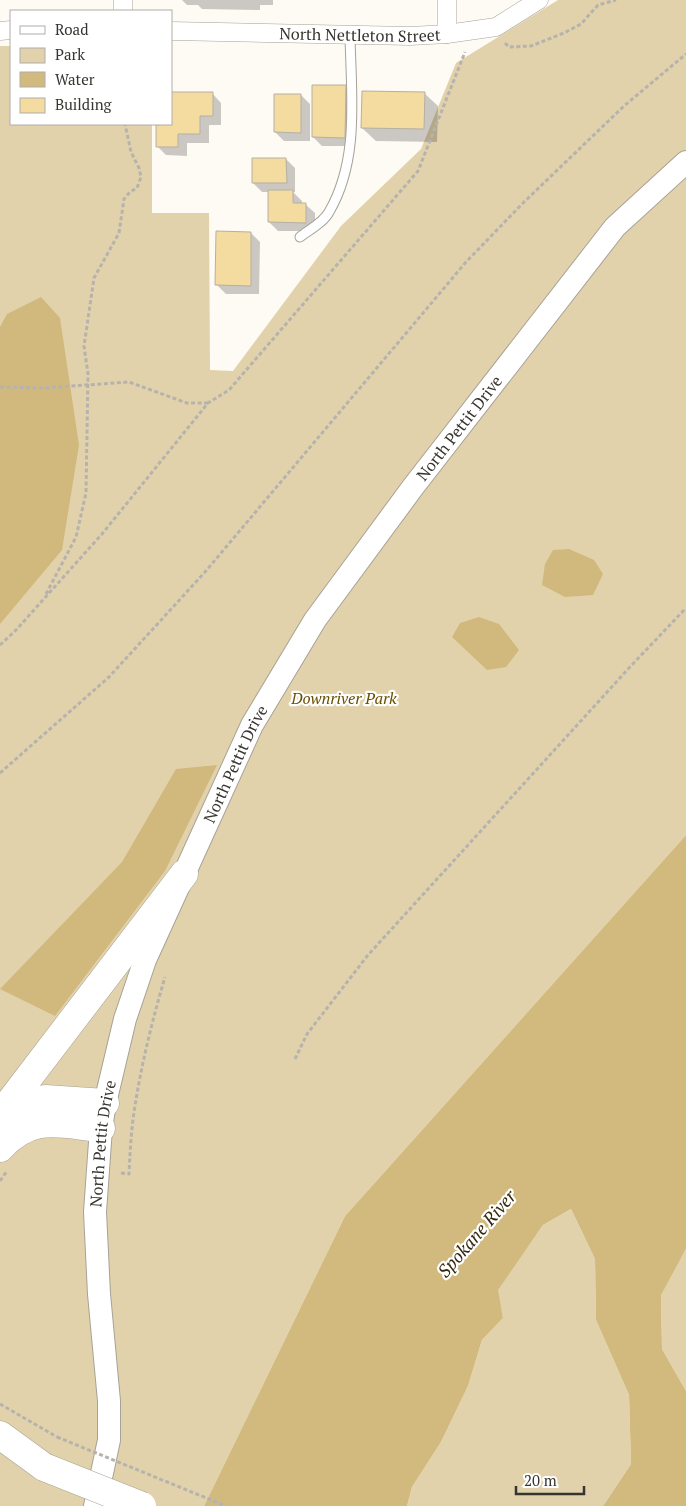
<svg xmlns="http://www.w3.org/2000/svg" width="686" height="1506" font-family="'PT Serif',serif">
<style>
.green{fill:#e2d2ab}
.forest{fill:#d1b87d}
.water{fill:#d2ba7f}
.shadow{fill:#0003}
.building{fill:#f4db9f;stroke:#b5b0a4}
.lines{fill:none;stroke-linecap:round;stroke-linejoin:round}
.service-casing{stroke:#a7a297;stroke-width:11}
.minor-casing{stroke:#a7a297;stroke-width:19}
.tertiary-casing{stroke:#a7a297;stroke-width:24}
.primary-casing{stroke:#a7a297;stroke-width:29}
.path{stroke:#b6b3ad;stroke-width:3;stroke-dasharray:4 2.5;stroke-linecap:butt}
.service{stroke:#fff;stroke-width:9}
.minor{stroke:#fff;stroke-width:18}
.tertiary{stroke:#fff;stroke-width:22}
.primary{stroke:#fff;stroke-width:28}
.primary-bridge-casing{stroke:#a7a297;stroke-width:29;stroke-linecap:butt}
.path-bridge{stroke:#b6b3ad;stroke-width:3;stroke-dasharray:4 2.5;stroke-linecap:butt}
.primary-bridge{stroke:#fff;stroke-width:28}
.labels{text-anchor:middle;stroke-width:4.5;stroke-linejoin:round;paint-order:stroke}
.street-label{font-size:16px;fill:#373530;stroke:#fff}
.park-label{font-size:16px;font-style:italic;fill:#684f03;stroke:#fff}
.water-label{font-size:18px;font-style:italic;fill:#34290e;stroke:#fff}
</style>
<rect width="100%" height="100%" fill="#fefbf4"/>
<path class="green" d="M558,0H686V835L345,1216L204,1506H0V46H11V124H152V213H209L210,370L233,371L341,226L421,149L456,63Z
M571,1209L595,1259L596,1320L629,1395L631,1464L603,1506H407L412,1487L441,1442L468,1386L482,1340L503,1318L497,1290L543,1225Z
M686,1249V1391L662,1349L661,1294Z"/>
<path class="forest" d="M41,297L60,318L79,445L62,550L0,624V327L7,314Z
M569,549L594,560L603,574L593,595L565,597L542,585L545,564L553,550Z
M479,617L499,624L519,650L506,667L487,670L452,637L460,623Z
M217,765L165,871L55,1016L0,989L122,862L176,769Z"/>
<path class="water" d="M686,835V1249L661,1295L662,1349L686,1391V1506H603L631,1464L629,1395L596,1320L595,1259L571,1209L543,1225L498,1290L503,1318L482,1340L468,1386L441,1442L412,1487L407,1506H204L345,1216Z"/>
<path class="shadow" d="M182,0H273V5H260V10L202,9L198,5H187Z
M345,86L354,95V146H322L313,137Z
M212,93L221,103V125H209V143H187V156L166,155L157,146L168,124H171Z
M424,93L438,106L437,142L376,141L362,128Z
M301,95L310,104V141H284L275,132Z
M286,159L295,168V192H293L302,201V204H305L315,213V231H278L269,222V192H262L253,183Z
M251,233L260,242L259,294H226L217,285Z"/>
<path class="building" d="M312,85H346L345,138L312,137Z
M362,91L425,92L424,129L361,128Z
M171,92H213V116H200V134H178V147H156V125L171,124Z
M274,94H301V133L274,132Z
M252,158H286L287,183H252Z
M268,190H293V203H306V223L268,222Z
M216,231L251,232V286L215,285Z"/>
<g class="lines">
<g class="service-casing">
<path id="service" d="M300,237C309,230 324,222 329,212C360,159 351,94 350,35"/>
</g>
<g class="minor-casing">
<g id="minor">
<path d="M123,11V0"/>
<path d="M0,31L11,30"/>
<path id="s1" d="M171,31L410,36L447,34L496,27L539,0"/>
<path d="M447,34V0"/>
</g>
</g>
<g class="tertiary-casing">
<g id="tertiary">
<path id="s2" d="M95,1506L109,1440V1401L99,1294L95,1212L101,1128L105,1103L125,1019L145,960L252,725L315,620L413,487L615,227L686,162"/>
</g>
</g>
<g class="primary-casing">
<path id="primary" d="M2,1112L31,1101L45,1099L105,1103
M0,1115L184,874
M0,1148C32,1113 59,1124 101,1128
M0,1435L44,1467"/>
</g>
<path class="path" d="M505,43L509,47L531,46L564,33L581,24L598,5L616,0
M0,387L43,388L129,382L187,403H208
M46,594L76,537L86,493L88,374L84,346L94,278L119,233L124,199L130,192L137,188L141,177L139,168L131,152L125,124
M0,645L16,630L102,534L208,403L229,390L418,171L465,52
M0,773L109,677L205,572L466,262L524,202L624,106L686,54
M295,1059L307,1034L368,955L629,668L686,608
M121,1173L129,1174C130,1153 131,1132 134,1112C141,1066 152,1021 165,977
M0,1181L7,1171
M0,1404L57,1437"/>
<use href="#service" class="service"/>
<use href="#minor" class="minor"/>
<use href="#tertiary" class="tertiary"/>
<use href="#primary" class="primary"/>
<g class="primary-bridge-casing">
<path id="primary-bridge" d="M44,1467L142,1506"/>
</g>
<path class="path-bridge" d="M57,1437L226,1506"/>
<use href="#primary-bridge" class="primary-bridge"/>
</g>
<g class="labels">
<g class="street-label">
<text dy="6" stroke="none"><textPath href="#s1" startOffset="189">North Nettleton Street</textPath></text>
<text dy="6" stroke="none"><textPath href="#s2" startOffset="1175">North Pettit Drive</textPath></text>
<text dy="6" stroke="none"><textPath href="#s2" startOffset="770">North Pettit Drive</textPath></text>
<text dy="6" stroke="none"><textPath href="#s2" startOffset="365">North Pettit Drive</textPath></text>
</g>
<g class="park-label">
<text x="344" y="704">Downriver Park</text>
</g>
<g class="water-label">
<text transform="translate(477 1234) rotate(-49)" y="6">Spokane River</text>
</g>
</g>
<rect x="10" y="10" width="162" height="115" fill="#ffffff" stroke="#afaeac"/>
<rect x="20" y="26" width="25" height="8" fill="#ffffff" stroke="#afaeac"/>
<text x="55" y="35" font-size="15" fill="#373530">Road</text>
<rect x="20" y="48" width="25" height="15" fill="#e2d2ab" stroke="#afaeac"/>
<text x="55" y="60" font-size="15" fill="#373530">Park</text>
<rect x="20" y="72" width="25" height="15" fill="#d2ba7f" stroke="#afaeac"/>
<text x="55" y="85" font-size="15" fill="#373530">Water</text>
<rect x="20" y="98" width="25" height="15" fill="#f4db9f" stroke="#afaeac"/>
<text x="55" y="110" font-size="15" fill="#373530">Building</text>
<path d="M516 1486v8h68v-8" fill="none" stroke="#373530" stroke-width="2.5"/>
<text x="524" y="1486" font-size="15" fill="#373530" stroke="#ffffff" stroke-width="4" paint-order="stroke">20 m</text>
</svg>
